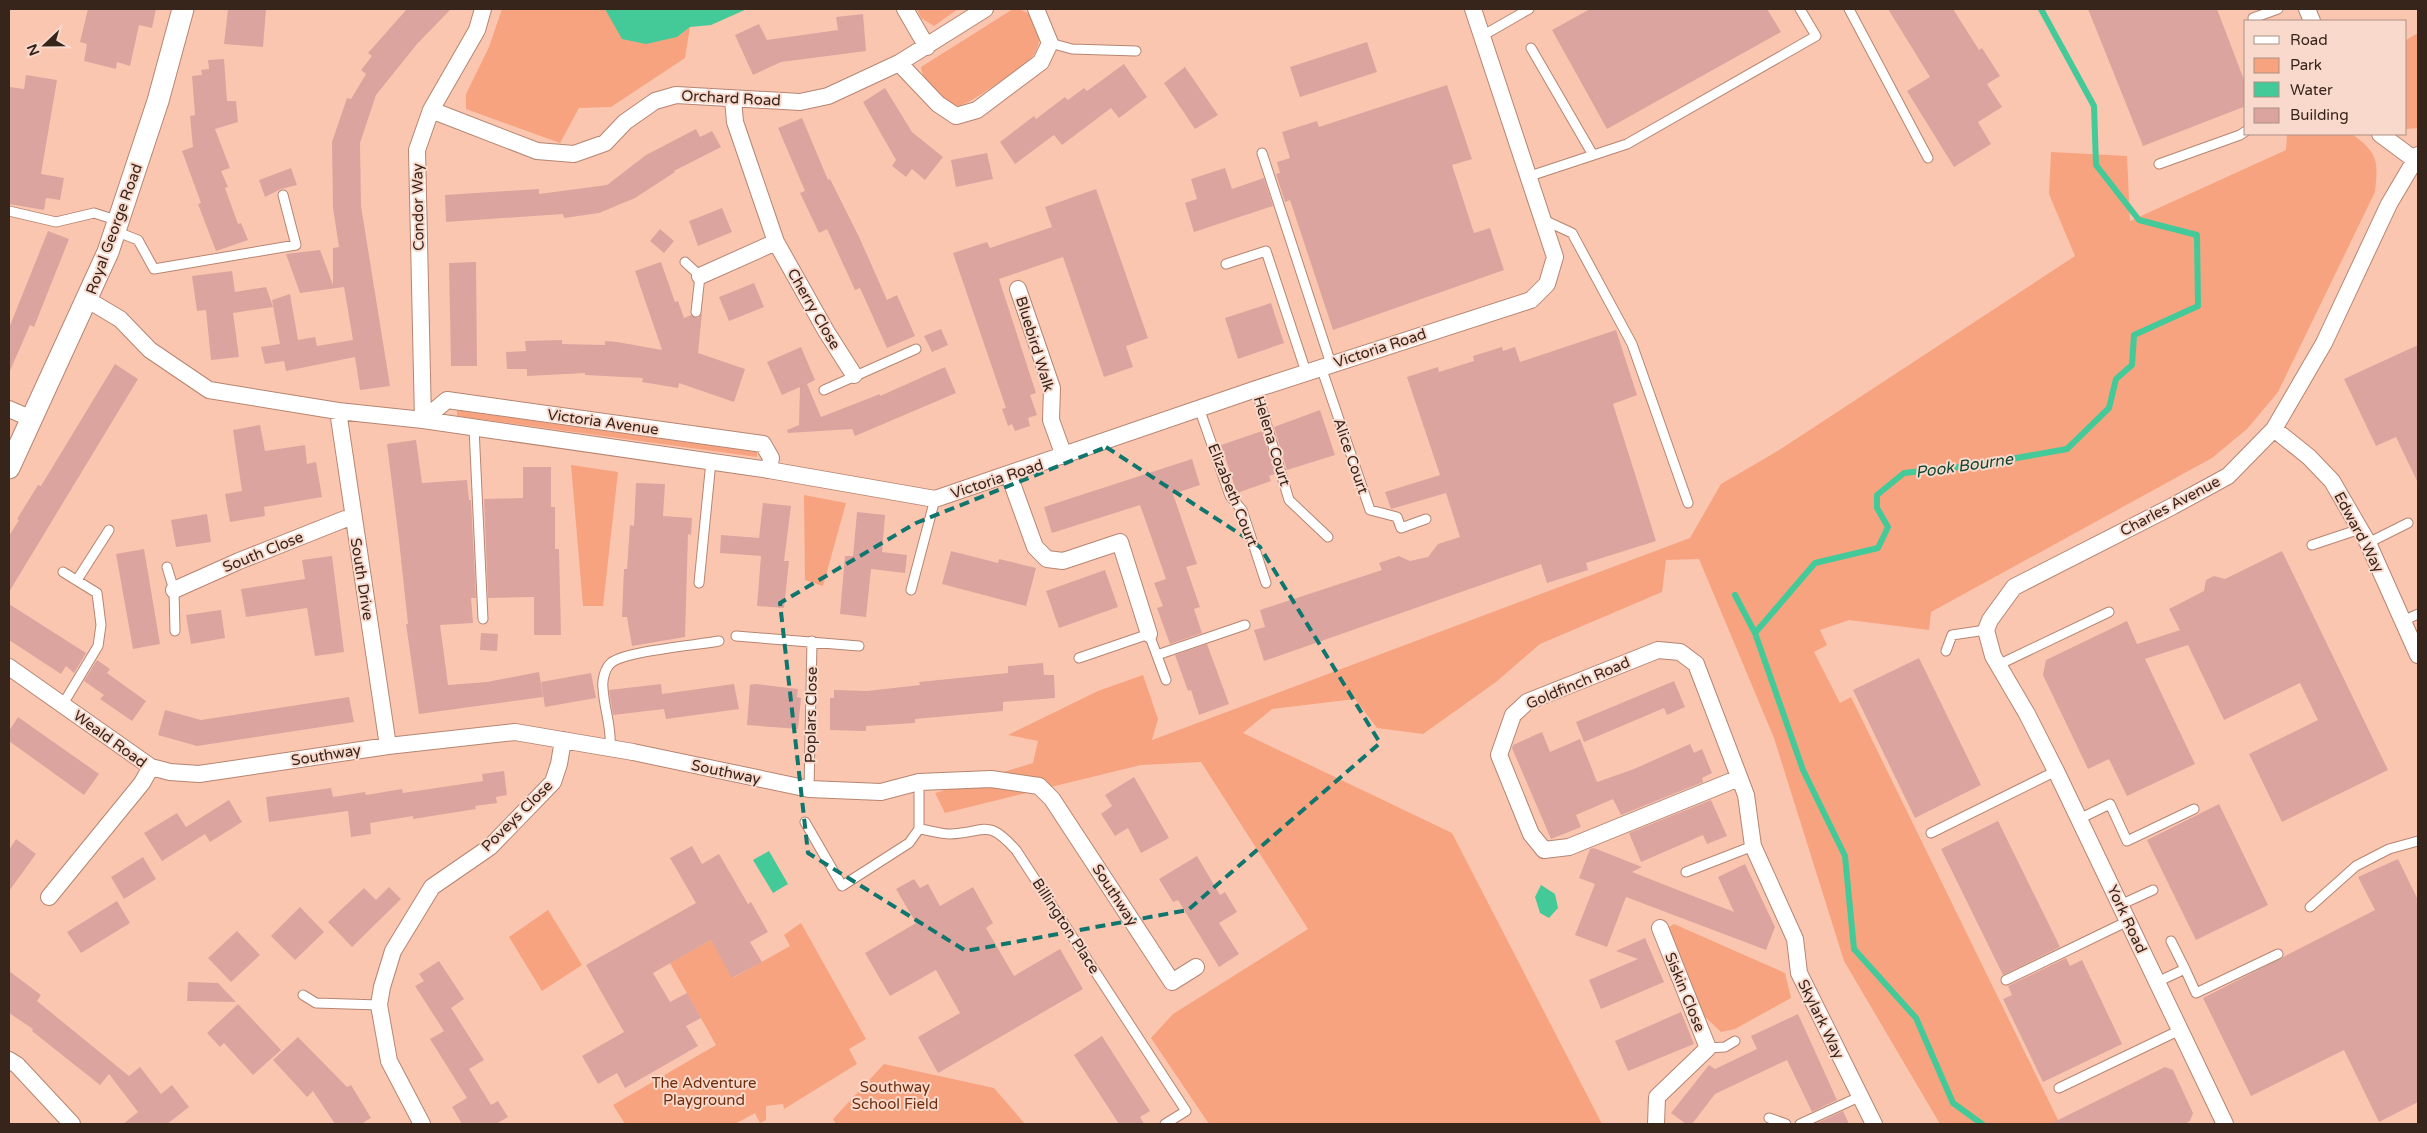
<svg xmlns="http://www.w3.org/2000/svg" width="2427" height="1133" font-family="'Varela Round',sans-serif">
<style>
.green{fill:#f7a37f}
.water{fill:#44ca98}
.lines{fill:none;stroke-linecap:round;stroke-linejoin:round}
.stream{stroke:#44ca98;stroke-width:6}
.building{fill:#dca49f}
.service-casing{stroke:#b68571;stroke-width:11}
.minor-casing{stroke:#b68571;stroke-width:18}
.tertiary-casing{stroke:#b68571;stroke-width:23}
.service{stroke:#fff;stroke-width:9}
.minor{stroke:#fff;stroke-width:16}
.tertiary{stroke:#fff;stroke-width:21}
.marked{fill:none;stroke:#0f766e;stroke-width:4;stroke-dasharray:10 6;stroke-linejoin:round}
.labels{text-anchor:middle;stroke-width:4;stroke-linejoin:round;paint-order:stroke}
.street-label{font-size:15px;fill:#37241b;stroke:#f9d9cb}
.park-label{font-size:15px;fill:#6f2f0f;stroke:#f9d9cb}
.water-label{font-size:16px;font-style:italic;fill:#0f4632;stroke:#f9d9cb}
</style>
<rect width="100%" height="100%" fill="#fbc6b0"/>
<path class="green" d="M502,9H605L609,15L677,37L690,27L685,58L611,107L579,108L560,143L466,109V94L489,47Z
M917,9H958L934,26L921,18Z
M1013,9C1038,9 1047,39 1032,57C1024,66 969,105 958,106C949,107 942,99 936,93C929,84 922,78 921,67Z
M2418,33V128L2406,129V40Z
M2287,134H2352C2379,154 2378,161 2375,192L2278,392L2247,429L2212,458L1931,612L1929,630L1849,620L1820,630L1827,645L1814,652L1840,703L1851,697L2060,1124H1940L1844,961L1774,738L1699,559L1666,560L1662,592L1540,644L1496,682L1423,734L1377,728L1355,699L1272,709L1243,733L1452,833L1602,1124H1209L1151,1038L1173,1014L1308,929L1201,762L1141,765L945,813L935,793L1033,763L1038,741L1008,735L1098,691L1143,675L1158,719L1152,740L1690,538L1721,484L1776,452L2075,256L2049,194L2051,152L2127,156L2130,221L2286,150Z
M457,410L757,452V457L457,416Z
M571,465L618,472L603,606H583Z
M804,495L846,503L823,586L805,580Z
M548,910L582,965L542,991L509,937Z
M801,923L866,1039L849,1049L857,1064L784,1109L783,1104L766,1106V1120L760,1123L755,1113L735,1124H625L613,1105L716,1045L670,963L711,940L733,978L790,946L784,935Z
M1674,924L1785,973L1791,998L1735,1029L1721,1032L1702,1014L1667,928Z
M884,1064L994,1088L1025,1124H836L833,1119Z"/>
<path class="water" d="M605,9H747L711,25L690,27L677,37L646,44L622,39Z
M769,851L788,884L773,893L753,860Z
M1541,885L1555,894L1558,908L1549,918L1540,913L1535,897Z"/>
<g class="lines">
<path class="stream" d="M1735,595L1755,633
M1982,1124L1953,1103L1916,1018L1854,949L1845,856L1803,770L1755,633L1815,563L1878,548L1888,527L1877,508V495L1904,473L1977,465L2067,449L2109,408L2116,379L2132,365L2134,335L2198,306L2197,235L2139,220L2096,165L2094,106L2041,9"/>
</g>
<path class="building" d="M88,9H156L152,28L139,25L130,66L117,62L116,69L84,61L87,44L80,42Z
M228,9H266L263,47L224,44Z
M407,9H451L417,44L376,95L360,143L361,206L390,386L360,390L355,357L286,371L284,361L265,364L261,347L280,344L272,300L290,294L298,340L315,337L317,346L353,340L344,287L300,293L286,254L320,250L333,285V248L339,247L333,208L332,142L347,98L351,99L366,74L361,70L372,56L368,53Z
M1590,9H1767L1781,32L1607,129L1552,30Z
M1888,9H1953L1979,50L1982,48L2000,76L1987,84L2002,107L1978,122L1991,144L1954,167L1907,91L1930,77Z
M2088,9H2217L2246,85V106L2143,146Z
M863,14L866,51L781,62L753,75L735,35L759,24L767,40L838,30L836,17Z
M1367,42L1377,72L1300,97L1290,67Z
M224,59L227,101H236L238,122L215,129L230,168L221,171L228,187L225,188L238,224L241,223L248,240L216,251L198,204L201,203L182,151L193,147L190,116L195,115L192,76L202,75L201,70L209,69L208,60Z
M1124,64L1147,97L1119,118L1111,108L1062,145L1054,135L1015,164L1000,142L1034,116L1036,119L1065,97L1068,100L1084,88L1087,91Z
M1185,67L1218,115L1195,129L1164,83Z
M26,75L57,80L41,174L64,178L60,200L46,198L44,210L9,204V87L24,89Z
M1447,85L1472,159L1452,165L1474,233L1490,228L1504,270L1333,330L1290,200L1285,202L1276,174L1280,173L1277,162L1290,158L1282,132L1317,121L1319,127Z
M885,88L912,132L943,157L925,180L912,169L906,177L892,166L896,160L863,102Z
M802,118L828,180L830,179L860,239L887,300L897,295L915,336L887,348L860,288L855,290L827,229L819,233L800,193L805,191L778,128Z
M696,129L700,137L712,131L721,147L674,171L675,172L635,198L599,213L564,218L563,214L446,222L445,195L539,189V194L607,185L646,155Z
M987,153L993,179L956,187L951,160Z
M291,168L297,185L281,189L265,197L259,180Z
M1225,168L1232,189L1264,178L1273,206L1194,232L1185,203L1197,199L1191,179Z
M1096,189L1148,338L1126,346L1133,367L1104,377L1063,257L999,279L1036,393L1030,395L1037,415L1028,418L1030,426L1015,431L1012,424L1008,426L1002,409L1006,408L953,253L987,242L990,248L1052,227L1045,207Z
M722,208L732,232L698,246L689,221Z
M660,229L674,241L664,253L650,241Z
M48,231L69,239L34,327L30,325L9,373V328Z
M476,262L477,366H451L449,263Z
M661,262L675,302L678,301L684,318L691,315L698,318L702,313L698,353L745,369L734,402L679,383L678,388L642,382L643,378L585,375V373L527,376V369H507L506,352L526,351L525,341L562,340V344L605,345V341L617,342L662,350L635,271Z
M232,271L235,292L266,287L273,307L233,313L239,357L211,360L206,310L197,311L192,276Z
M754,283L764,307L729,321L719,297Z
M1271,303L1284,343L1238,359L1225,318Z
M941,329L948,345L932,352L924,336Z
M1616,330L1637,395L1613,404L1656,541L1586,563L1588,570L1547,583L1541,564L1264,661L1254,630L1265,627L1260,610L1382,570L1379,563L1399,556L1410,561L1428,557L1438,544L1460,537L1446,493L1391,509L1385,492L1440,475L1407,377L1438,367L1439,372L1474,361L1473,356L1502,347L1503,351L1515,347L1520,362Z
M2418,345V483L2396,437L2376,446L2344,379Z
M801,347L815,380L807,384L821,417L880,394V396L945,367L956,393L855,436L852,429L788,433L787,430L799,425L800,387L782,395L767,362Z
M115,364L138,379L9,592V536L19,520L17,519L38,485L41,486Z
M1320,410L1335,455L1287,470L1274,427Z
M260,425L265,451L305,445L307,464L316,462L322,497L264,507L265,516L230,522L225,494L242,491L233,430Z
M1262,431L1275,474L1269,476L1271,481L1237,493L1221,445Z
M416,440L422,483L467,480L469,500H471L476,598H471L473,623L440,625L448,685L487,682L539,672L543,697L419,714L406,624H408L399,540L387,444Z
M1192,459L1200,485L1173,494L1197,564L1186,567L1200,607L1194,609L1202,633L1170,644L1157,608L1163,606L1154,583L1166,579L1140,505L1052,533L1044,507Z
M523,467H551V507H555V549H559L561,635H534V597L488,598L484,499L523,498Z
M636,483L665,484L663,516L692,518L691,535L688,534L685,637L632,646L627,617H622L624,569H627L630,525L634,526Z
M763,503L791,506L784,561H789L784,608L757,606L761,556L720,553L721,535L759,538Z
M857,512L885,515L882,552L907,555L905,573L871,569L866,617L840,614L845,556H853Z
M207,514L211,542L176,547L171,520Z
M144,549L160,644L133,649L116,554Z
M951,551L998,563L999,559L1036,568L1026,606L942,584Z
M2282,551L2388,770L2282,822L2249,754L2318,720L2300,683L2224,720L2188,645L2145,659L2195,764L2127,796L2109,759L2088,769L2043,675L2046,660L2127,621L2137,644L2180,630L2169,609L2204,591L2206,580L2214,576L2225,579Z
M332,556L344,652L315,656L307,608L246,617L241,589L305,579L302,560Z
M1105,570L1118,607L1059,628L1046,591Z
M9,604L86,653L74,673L66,666L61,674L9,640Z
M221,610L225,638L191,644L186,615Z
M481,633L498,634L497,651L480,650Z
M1207,644L1229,704L1199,715L1191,690L1188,691L1175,655Z
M1919,658L1981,785L1915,818L1853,690Z
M97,660L110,669L107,673L146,701L132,721L100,699L104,695L84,681Z
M1043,663L1044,675H1054L1055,698L1003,702V711L915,719V723L866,726V731L830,730V698H834V690L867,691L920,685L919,682L1008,673V666Z
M591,673L596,698L545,707L541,682Z
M1674,681L1685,707L1667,715L1664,708L1584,742L1576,722Z
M661,684L662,694L734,684L739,709L666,719L664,709L613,715L609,690Z
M756,684L798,689L797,697L801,698L798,729L747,725L750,685Z
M349,697L354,722L197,746L158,735L165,710L201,720Z
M18,717L99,774L84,795L9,741V731Z
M1542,732L1550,752L1580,739L1597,782L1634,769L1690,744L1694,753L1702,749L1712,773L1702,778L1703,782L1621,815L1613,799L1576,815L1581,827L1551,839L1512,748L1513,745Z
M504,771L507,795L496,797L497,803L475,806L476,809L413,819V816L370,823L371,834L351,837L348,811L269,822L266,797L331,788L333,797L365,792L366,795L402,789L403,793L483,781L482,774Z
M1134,777L1169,838L1141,853L1128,828L1115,836L1101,814L1112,806L1105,795Z
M229,800L242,822L210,842L205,834L162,861L144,833L177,813L186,827Z
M1711,800L1727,836L1707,844L1703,835L1641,862L1629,833Z
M2219,804L2268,905L2196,940L2147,840Z
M1998,821L2060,947L2003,975L1941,849Z
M16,839L36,854L9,891V850Z
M692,846L702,864L719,854L748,904L751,902L768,932L750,942L762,962L732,978L711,940L653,973L670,1002L687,993L701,1018L686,1026L698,1046L625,1088L617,1073L598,1084L582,1056L624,1032L586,965L696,903L670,858Z
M1594,848L1642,867L1632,872L1734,912L1718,877L1745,864L1775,927L1766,950L1626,897L1607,947L1575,935L1595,884L1579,878L1590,849Z
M1197,856L1220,895L1225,892L1237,912L1219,923L1239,954L1219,967L1178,900L1173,902L1159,879Z
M143,857L156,879L124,899L111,877Z
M2398,859L2418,900V1102L2379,1122L2344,1050L2251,1096L2203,998L2375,910L2358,877Z
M914,879L920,888L928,884L940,906L973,887L993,923L986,928L1014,976L1060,949L1083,989L938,1073L918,1037L960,1013L936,970L890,996L865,953L916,923L896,889Z
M389,887L401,899L352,947L328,922L364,888L376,900Z
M117,901L130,923L81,953L67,932Z
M300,907L324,932L295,960L271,936Z
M237,931L260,955L231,982L208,958Z
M1645,938L1664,982L1601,1009L1589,980L1638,959L1616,951Z
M2066,958L2070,966L2082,960L2122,1044L2043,1082L2003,999L2012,995L2008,986Z
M439,961L464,999L451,1008L484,1060L469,1069L491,1105L498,1101L508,1117L496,1124H462L452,1107L467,1098L430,1039L444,1031L415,986L424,981L419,974Z
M9,971L41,995L37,1001L129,1076L140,1067L161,1094L172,1085L189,1107L167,1124H123L138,1112L109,1074L100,1085L32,1031L33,1029L9,1013Z
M188,982L218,983L236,1002L187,1001Z
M238,1004L281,1050L253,1075L224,1043L220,1047L207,1033Z
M1681,1012L1694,1044L1628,1071L1615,1041Z
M1798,1014L1837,1100L1812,1112L1787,1060L1715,1094L1692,1124H1686L1671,1113L1709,1065L1715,1069L1757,1049L1751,1036Z
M1102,1036L1150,1111L1140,1117L1144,1124H1119L1074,1055Z
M298,1037L347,1087L351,1085L371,1118L361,1124H335L313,1091L307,1097L273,1060Z
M2165,1067L2173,1070L2193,1113L2190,1121L2184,1124H2050Z
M1843,1111L1849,1124H1818L1817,1123Z"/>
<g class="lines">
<g class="service-casing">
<path id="service" d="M1849,9L1928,158
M2254,21L2253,18L2278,9
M1482,36L1529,9
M1050,43L1072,49L1136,51
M1531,48L1593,155
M1262,153L1331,364
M2159,164L2240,135L2246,131
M1530,176L1627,144L1816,36L1800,9
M9,211L56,222L94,213L119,221
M1544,220L1572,233L1632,344L1688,503
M115,231L138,240L154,269L296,245L283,195
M685,262L700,276L696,312
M1226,264L1266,251L1306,372
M1321,367L1370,510L1397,517L1401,528L1426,519
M1256,389L1289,500L1328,537
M824,390L916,349
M1199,408L1230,496L1242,510L1266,583
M474,428L483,619
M2368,543L2408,523
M2312,545L2360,529
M167,567L174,590L175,631
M63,572L97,593L101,625L98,646L63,704
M77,580L109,530
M699,583L711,461
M911,590L935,499
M2403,621L2418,614
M736,636L859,646
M1946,651L1952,635L1986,630
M1157,655L1245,625
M1079,658L1149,634L1166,680
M1998,665L2109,612
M610,748C612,727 604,709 603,688C602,680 605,668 611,663C625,651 698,645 719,641
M919,782V829C929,830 940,834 950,834C986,833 986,817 1016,850L1186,1111L1165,1124
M809,789L812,641
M2079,819L2110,804L2127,841L2194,809
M805,822L842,886L909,843L919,829
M1931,833L2056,771
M1686,872L1753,846
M2120,905L2153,890
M2310,907L2356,866L2389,849L2418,841
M2171,941L2185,969
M2006,980L2128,921
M2157,982L2185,969L2196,993L2278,954
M303,995L316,1003L379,1005
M1708,1048L1725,1047L1735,1041
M2059,1088L2180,1030
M1769,1118L1786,1124
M1800,1124L1859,1097"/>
</g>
<g class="minor-casing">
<path id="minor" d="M905,9L927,47
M2307,9L2312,21
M899,63L938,104L956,116L977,110L1041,62L1050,43L1036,9
M733,99L735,122L776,242L826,331L854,375
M431,110L537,151L574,154L605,143L625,122L655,101L676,95L800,102L828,96L899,63L985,9
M2380,134L2415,160
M700,276L776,242
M1018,289L1052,388L1051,420L1064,456
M88,300L120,319L150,350L209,390L338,411L423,420L769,470L935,499L1256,389L1531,300L1547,284L1555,257L1473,9
M9,409L32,419
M338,411L388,746
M423,420L417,150L431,110L477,30L483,9
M423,420L447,400L763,444L771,458L769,470
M2274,429L2309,457L2332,481L2368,543L2418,655
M1009,475L1035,547L1047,559L1063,561L1120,542L1149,634
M174,590L239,561L345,519H353
M9,667L151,767L170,772L199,774L388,746L515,732L633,752L809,789L881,792L919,782L991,779L1039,786L1052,799L1172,982L1196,967
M1739,778L1569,847L1544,850L1531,834L1499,755L1513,715L1527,702L1658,650L1680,652L1696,664L1746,795L1753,846L1795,939L1799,973L1874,1124
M49,897L142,783L151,767
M9,1060L17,1065L72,1124
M422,1124L389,1061L379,1005L382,987L393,951L432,887L490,847L553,782L559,764L563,740
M1656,1124L1657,1097L1708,1048L1660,928
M2225,1124L2056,771L2027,714L1993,656L1986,630L1990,620L2014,587L2173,506L2228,476L2274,429L2324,343L2389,204L2418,155"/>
</g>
<g class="tertiary-casing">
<path id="tertiary" d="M9,468L108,252L158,101L183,9"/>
</g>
<use href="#service" class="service"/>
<use href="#minor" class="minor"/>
<use href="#tertiary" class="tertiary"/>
</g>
<path class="marked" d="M1106,447L1260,547L1380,743L1188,910L966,951L808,853L780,603L916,523Z"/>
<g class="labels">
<g class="street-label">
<text transform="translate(731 98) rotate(3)" y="5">Orchard Road</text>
<text transform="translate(418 207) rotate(-91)" y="5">Condor Way</text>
<text transform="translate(114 229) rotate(-70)" y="5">Royal George Road</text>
<text transform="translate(814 309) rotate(60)" y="5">Cherry Close</text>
<text transform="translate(1035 344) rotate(73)" y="5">Bluebird Walk</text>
<text transform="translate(1380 348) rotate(-18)" y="5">Victoria Road</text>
<text transform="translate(603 422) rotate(8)" y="5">Victoria Avenue</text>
<text transform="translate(1272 441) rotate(73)" y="5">Helena Court</text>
<text transform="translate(1351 456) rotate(71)" y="5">Alice Court</text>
<text transform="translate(997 479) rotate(-18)" y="5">Victoria Road</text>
<text transform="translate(1233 495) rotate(68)" y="5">Elizabeth Court</text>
<text transform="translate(2170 506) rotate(-28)" y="5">Charles Avenue</text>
<text transform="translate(2359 532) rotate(62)" y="5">Edward Way</text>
<text transform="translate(263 552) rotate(-22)" y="5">South Close</text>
<text transform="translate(362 579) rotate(81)" y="5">South Drive</text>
<text transform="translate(1578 683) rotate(-23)" y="5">Goldfinch Road</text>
<text transform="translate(811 715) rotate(-89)" y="5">Poplars Close</text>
<text transform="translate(110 739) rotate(36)" y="5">Weald Road</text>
<text transform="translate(326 755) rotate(-9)" y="5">Southway</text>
<text transform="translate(726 772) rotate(12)" y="5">Southway</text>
<text transform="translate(517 816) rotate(-45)" y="5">Poveys Close</text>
<text transform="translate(1115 895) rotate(57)" y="5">Southway</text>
<text transform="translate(2127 919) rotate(65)" y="5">York Road</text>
<text transform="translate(1066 926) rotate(57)" y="5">Billington Place</text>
<text transform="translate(1685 992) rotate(68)" y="5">Siskin Close</text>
<text transform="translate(1821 1019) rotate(64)" y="5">Skylark Way</text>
</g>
<g class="park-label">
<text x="704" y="1088">The Adventure<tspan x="704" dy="17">Playground</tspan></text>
<text x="895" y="1092">Southway<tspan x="895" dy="17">School Field</tspan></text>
</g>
<g class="water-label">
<text transform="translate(1964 465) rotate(-8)" y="6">Pook Bourne</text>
</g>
</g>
<rect width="2427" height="1133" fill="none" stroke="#37241b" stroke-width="20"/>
<rect x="2244" y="20" width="162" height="115" fill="#f9d9cb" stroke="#ab9185"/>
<rect x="2254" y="36" width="25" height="8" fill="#ffffff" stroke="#ab9185"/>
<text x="2290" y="45" font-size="15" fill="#37241b">Road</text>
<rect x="2254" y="58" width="25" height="15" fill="#f7a37f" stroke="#ab9185"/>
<text x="2290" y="70" font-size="15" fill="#37241b">Park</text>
<rect x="2254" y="82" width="25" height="15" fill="#44ca98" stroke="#ab9185"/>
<text x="2290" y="95" font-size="15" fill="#37241b">Water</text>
<rect x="2254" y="108" width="25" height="15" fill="#dca49f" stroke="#ab9185"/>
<text x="2290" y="120" font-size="15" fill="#37241b">Building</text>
<g transform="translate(45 45) rotate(248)" stroke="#f9d9cb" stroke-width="4" paint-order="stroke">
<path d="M0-4L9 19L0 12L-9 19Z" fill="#37241b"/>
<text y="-8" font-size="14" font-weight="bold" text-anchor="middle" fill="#37241b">N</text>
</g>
</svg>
